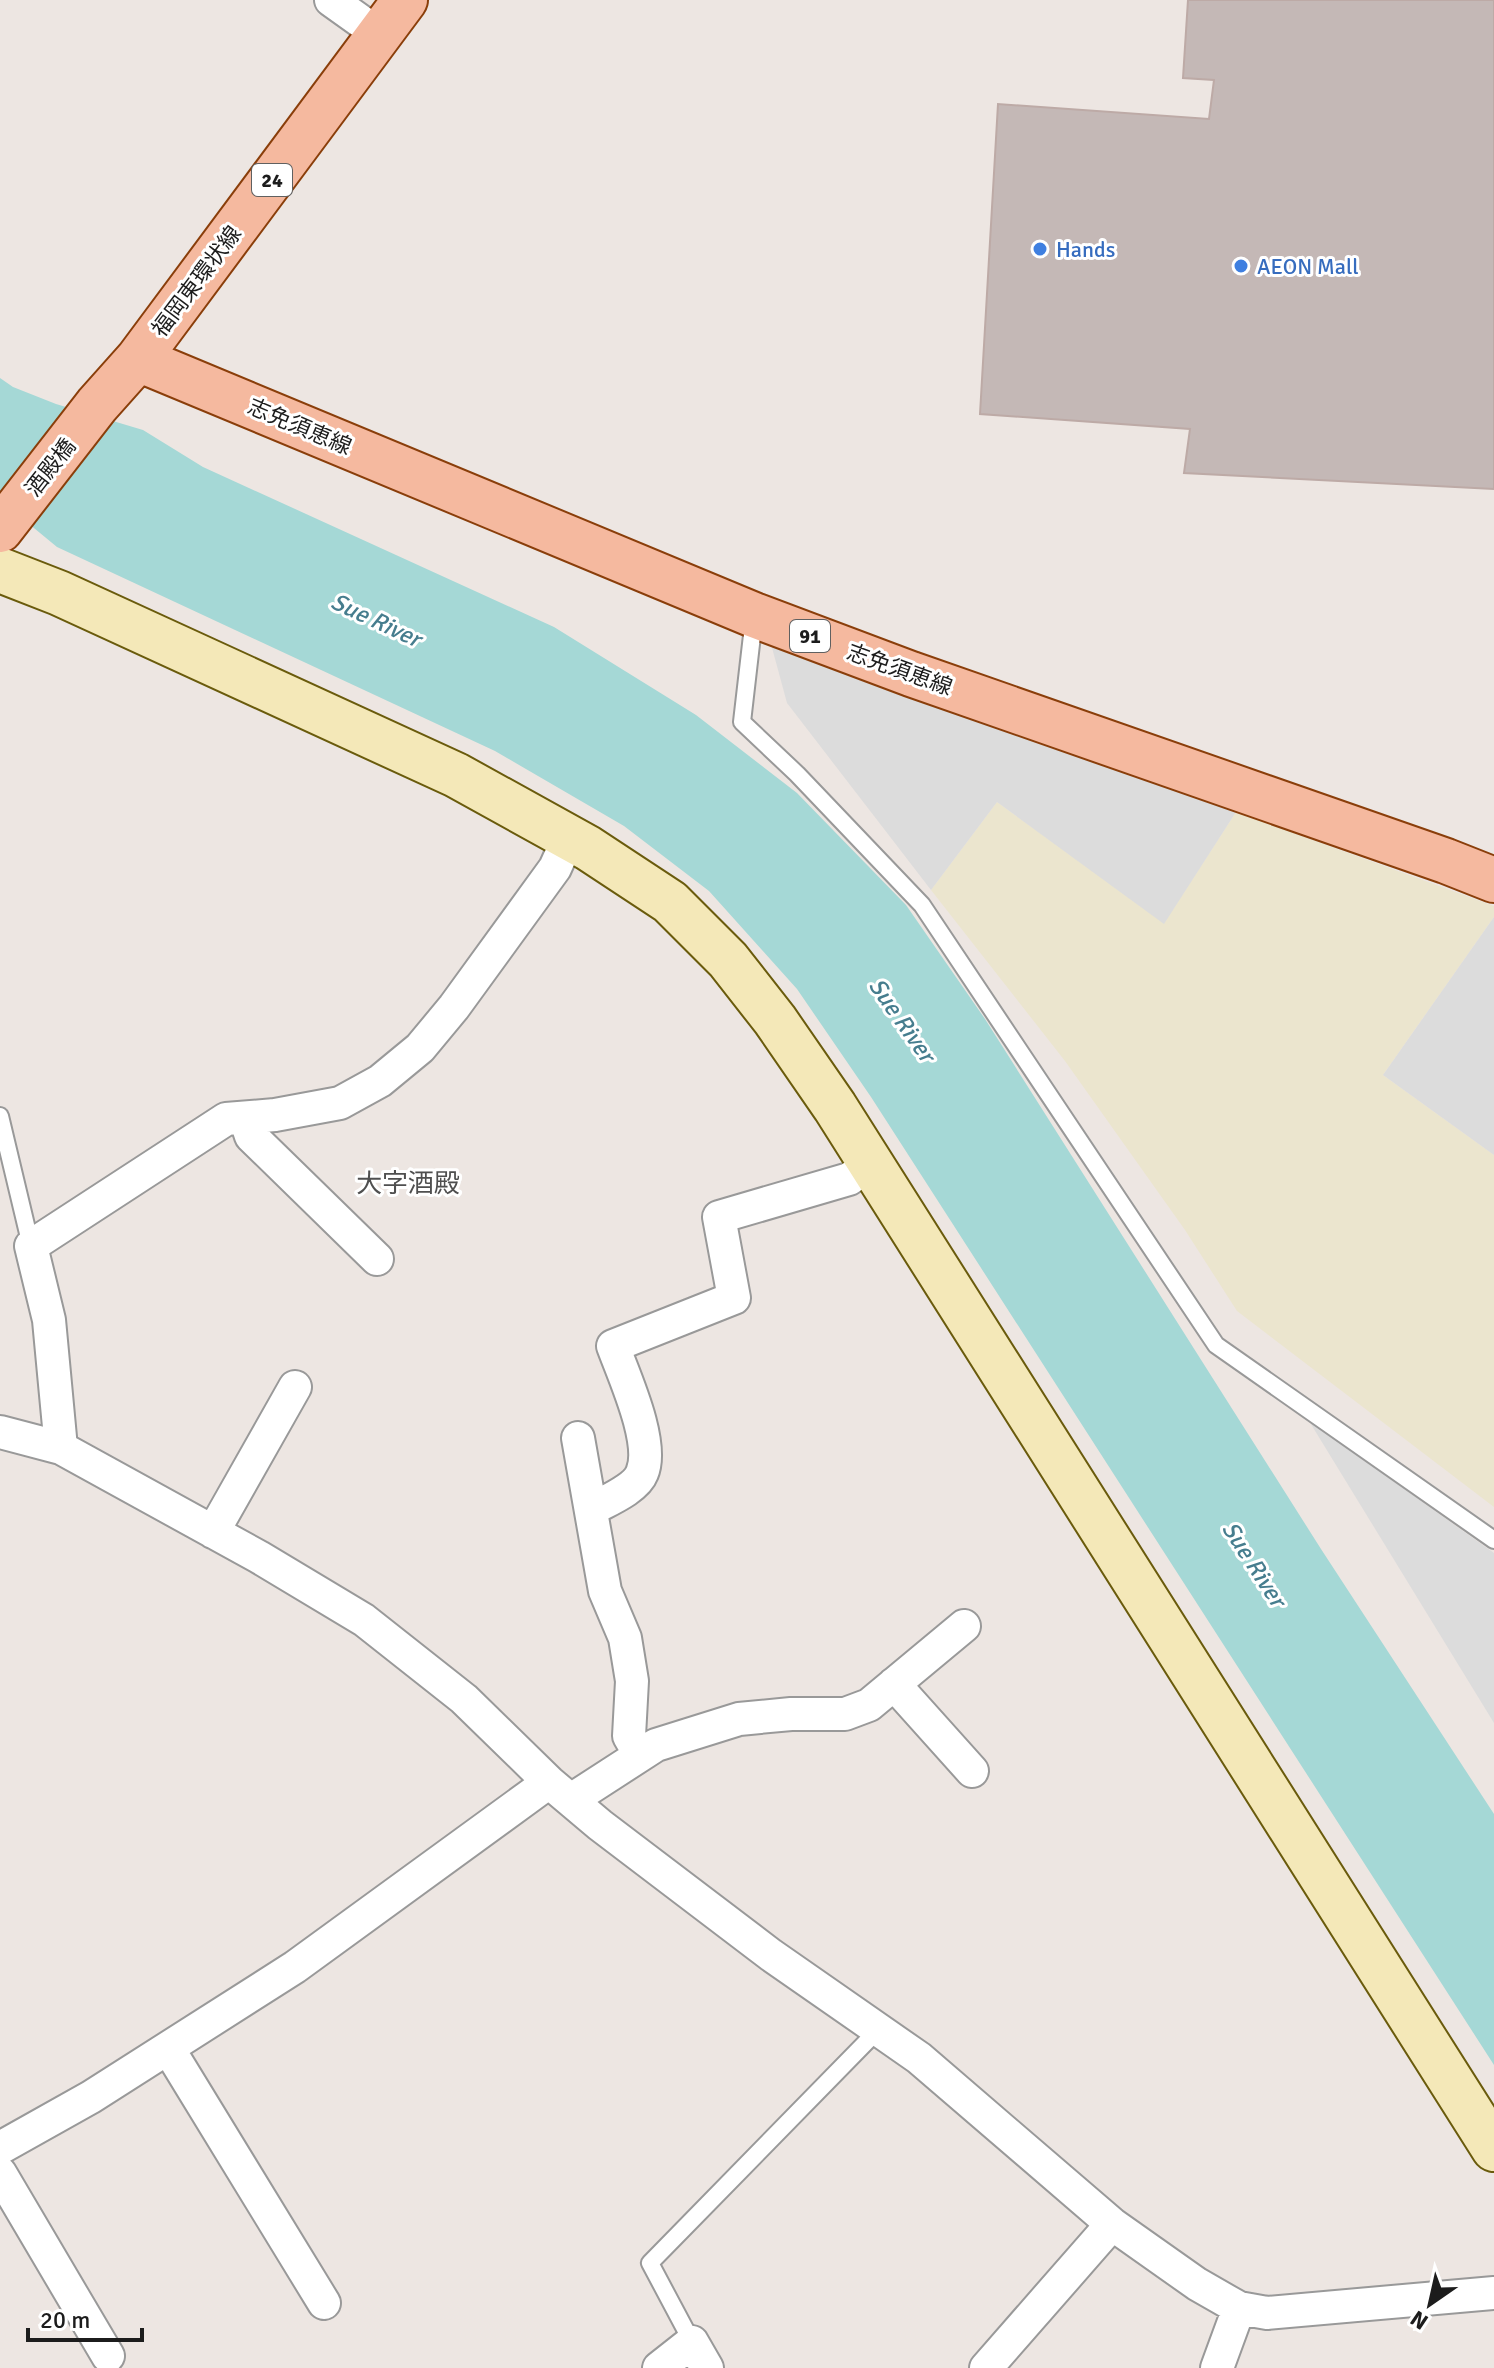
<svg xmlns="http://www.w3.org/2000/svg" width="1494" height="2368" font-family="Signika,'Noto Sans JP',sans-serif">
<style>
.farmland{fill:#ebe5ce}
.parking{fill:#dcdcdc}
.water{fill:#a5d8d6}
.building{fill:#c4b8b6;stroke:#bdaaa6;stroke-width:2}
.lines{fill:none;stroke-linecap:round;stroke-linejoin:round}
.lane-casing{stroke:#999;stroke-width:20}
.street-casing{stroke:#999;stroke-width:36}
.secondary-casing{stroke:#6a5b0c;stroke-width:48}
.primary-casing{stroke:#8a3e0a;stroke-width:48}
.lane{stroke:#fff;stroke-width:16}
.street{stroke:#fff;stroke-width:32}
.secondary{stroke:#f4e8b8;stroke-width:44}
.primary{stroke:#f5b99f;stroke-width:44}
.shop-dot{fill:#3f7fe0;stroke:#fff;stroke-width:3}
.labels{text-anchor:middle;stroke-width:6;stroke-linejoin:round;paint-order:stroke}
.shield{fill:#fff;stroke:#606060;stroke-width:2}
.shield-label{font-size:20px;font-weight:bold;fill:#1c1c1c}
.shop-label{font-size:22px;fill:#366cbe;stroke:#fff;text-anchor:start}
.street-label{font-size:22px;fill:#1c1c1c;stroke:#fff}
.water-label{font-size:24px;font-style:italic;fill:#467d8e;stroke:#fff}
.quarter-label{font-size:26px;fill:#4f4f4f;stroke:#fff}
</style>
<rect width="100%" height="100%" fill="#ede6e2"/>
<path class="farmland" d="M997,802L1164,923L1236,812L1494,906V917L1383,1075L1494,1155V1507L1237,1311L1185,1230L1065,1061L931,890Z"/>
<path class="parking" d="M771,644L1236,812L1164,924L997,802L931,890L787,703Z
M1494,917V1155L1383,1075Z
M1309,1421L1494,1553V1723Z"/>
<path class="water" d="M0,378L13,387L56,404L143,430L203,467L554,627L696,715L797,793L906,905L985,1019L1321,1549L1494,1814V2065L871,1097L797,989L709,891L624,826L495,751L57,547L0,500Z"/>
<path class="building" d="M1188,0H1494V489L1184,473L1190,429L980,414L998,104L1209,119L1214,80L1183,78Z"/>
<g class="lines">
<g class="lane-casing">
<path id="lane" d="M754,618L742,722L797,774L922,905L1216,1345L1494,1540
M0,1116L31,1246
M692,2342L650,2263L878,2030"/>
</g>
<g class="street-casing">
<path id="street" d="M331,0L380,35
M245,1118L251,1136L377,1259
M0,1432L61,1448L259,1557L364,1620L464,1699L549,1782L600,1825L771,1955L919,2058L1112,2224L1197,2284L1239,2308L1267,2313L1494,2293
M578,1438L605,1591L625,1638L632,1681L629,1736L640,1755
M61,1448L49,1320L31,1246L226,1119L275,1115L340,1103L380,1081L420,1048L454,1007L555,868L569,837
M592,1509C606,1501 636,1489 642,1473C655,1443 624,1376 613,1346L734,1298L719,1217L849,1179L871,1164
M213,1532L295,1387
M894,1684L972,1771
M571,1800L656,1745L739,1719L791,1714H845L869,1705L964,1626
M168,2048L324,2303
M0,2148L91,2097L295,1967L549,1782
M0,2173L108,2356
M659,2368L692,2342L707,2368
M986,2368L1112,2224
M1217,2368L1239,2308"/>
</g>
<g class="secondary-casing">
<path id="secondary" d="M0,570L59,593L456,775L588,848L670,902L728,960L775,1020L835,1107L1494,2149"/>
</g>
<g class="primary-casing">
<path id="primary" d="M138,359L754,615L911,674L1446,861L1494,880
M0,530L97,405L138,359L405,0"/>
</g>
<use href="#lane" class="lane"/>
<use href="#street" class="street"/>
<use href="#secondary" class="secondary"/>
<use href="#primary" class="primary"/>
</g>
<g class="shop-dot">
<circle cx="1040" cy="249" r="8"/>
<circle cx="1241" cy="266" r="8"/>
</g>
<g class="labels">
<g class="shield">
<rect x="252" y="164" width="40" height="32" rx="6"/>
<rect x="790" y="620" width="40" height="32" rx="6"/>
</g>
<g class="shield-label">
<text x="272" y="187">24</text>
<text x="810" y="643">91</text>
</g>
<g class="shop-label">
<text x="1056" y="257">Hands</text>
<text x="1257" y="274">AEON Mall</text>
</g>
<g class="street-label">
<text transform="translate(196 281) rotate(-53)" y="8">福岡東環状線</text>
<text transform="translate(300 426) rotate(23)" y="8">志免須恵線</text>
<text transform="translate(50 467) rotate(-52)" y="8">酒殿橋</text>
<text transform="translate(900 669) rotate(20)" y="8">志免須恵線</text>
</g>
<g class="water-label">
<text transform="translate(376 620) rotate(25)" y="8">Sue River</text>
<text transform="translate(902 1020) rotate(55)" y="8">Sue River</text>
<text transform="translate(1254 1564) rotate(57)" y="8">Sue River</text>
</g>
<g class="quarter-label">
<text x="408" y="1192">大字酒殿</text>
</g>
</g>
<g transform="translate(1430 2304) rotate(214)" stroke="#ffffff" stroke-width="6" paint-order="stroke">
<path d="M0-6L14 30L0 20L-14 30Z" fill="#1c1c1c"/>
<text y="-12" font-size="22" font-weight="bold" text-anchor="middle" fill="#1c1c1c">N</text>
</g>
<path d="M28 2328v12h114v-12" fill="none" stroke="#1c1c1c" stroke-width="4"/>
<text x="40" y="2328" font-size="24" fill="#1c1c1c" stroke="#ffffff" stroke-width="6" paint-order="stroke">20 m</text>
</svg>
